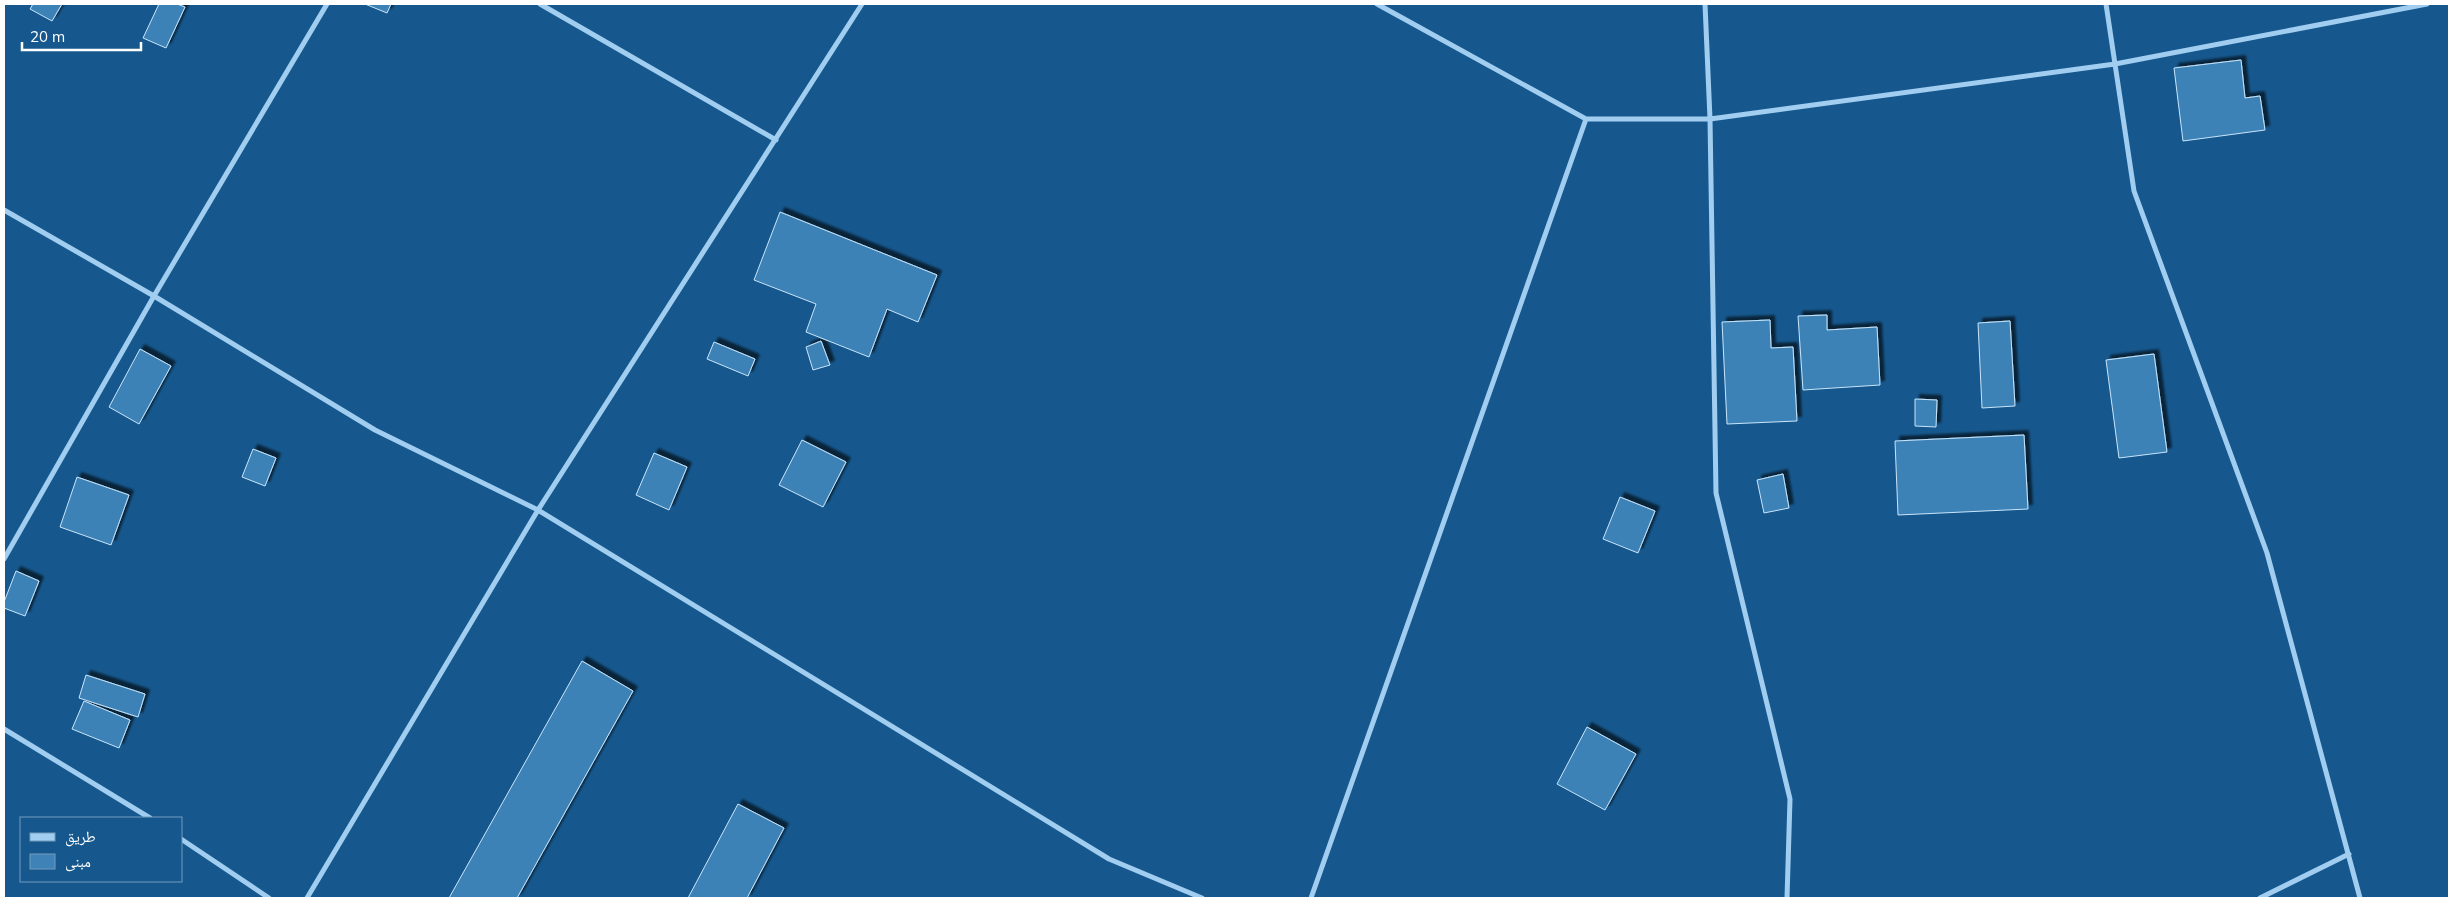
<svg xmlns="http://www.w3.org/2000/svg" width="2453" height="902" font-family="Mulish,'Noto Naskh Arabic',sans-serif">
<style>
.building{fill:#3e82b7;stroke:#c8e5fb;filter:url(#shadow)}
.lines{fill:none;stroke-linecap:round;stroke-linejoin:round}
.minor{stroke:#a1cef0;stroke-width:5}
</style>
<defs>
<filter id="shadow"><feDropShadow dx="4.5" dy="-4.5" stdDeviation="1" flood-color="#0009"/></filter>
</defs>
<rect width="100%" height="100%" fill="#16588e"/>
<path class="building" d="M33,4H62L52,21L30,9Z
M159,4H177L185,7L166,48L143,38Z
M365,4H391L387,13Z
M2241,60L2245,98L2260,96L2265,130L2183,141L2174,68Z
M780,212L937,275L918,322L887,309L869,357L806,332L816,304L754,280Z
M1827,315V330L1877,327L1880,385L1803,390L1798,316Z
M1770,320L1771,348L1793,347L1797,421L1727,424L1722,322Z
M2010,321L2015,406L1982,408L1978,323Z
M821,341L830,365L813,370L806,347Z
M714,342L755,359L748,376L707,359Z
M140,349L171,366L139,424L109,407Z
M2154,354L2167,452L2119,458L2106,360Z
M1915,399L1937,400L1936,427L1915,426Z
M2024,435L2028,509L1898,515L1895,441Z
M802,440L846,462L823,507L779,485Z
M253,449L276,458L265,486L242,477Z
M654,453L687,467L669,510L636,495Z
M1783,474L1789,508L1764,513L1757,480Z
M77,477L129,495L111,545L60,527Z
M1620,497L1655,511L1638,553L1603,539Z
M16,571L39,581L25,616L4,608V602Z
M582,661L633,691L517,898H449Z
M86,675L145,694L138,717L79,698Z
M84,701L130,720L119,748L72,729Z
M1587,727L1636,754L1605,810L1557,784Z
M738,804L784,828L747,898H688Z"/>
<g class="lines">
<path class="minor" d="M540,4L776,140
M1377,4L1586,119H1710L2115,64L2427,4
M1705,4L1710,119L1716,493L1790,799L1787,898
M2106,4L2134,191L2267,553L2360,898
M4,210L154,296L375,430L538,510L1109,859L1202,898
M4,559L154,296L327,4
M4,729L150,818
M181,839L269,898
M307,898L538,510L862,4
M1311,898L1586,119
M2260,898L2349,854"/>
</g>
<rect width="2453" height="902" fill="none" stroke="#ffffff" stroke-width="10"/>
<rect x="20" y="817" width="162" height="65" fill="#16588e" stroke="#739bbb"/>
<rect x="30" y="833" width="25" height="8" fill="#a1cef0" stroke="#739bbb"/>
<text x="65" y="842" font-size="15" fill="#ffffff">طريق</text>
<rect x="30" y="854" width="25" height="15" fill="#3e82b7" stroke="#739bbb"/>
<text x="65" y="867" font-size="15" fill="#ffffff">مبنى</text>
<path d="M22 42v8h119v-8" fill="none" stroke="#ffffff" stroke-width="2.5"/>
<text x="30" y="42" font-size="15" fill="#ffffff" stroke="#16588e" stroke-width="4" paint-order="stroke">20 m</text>
</svg>
